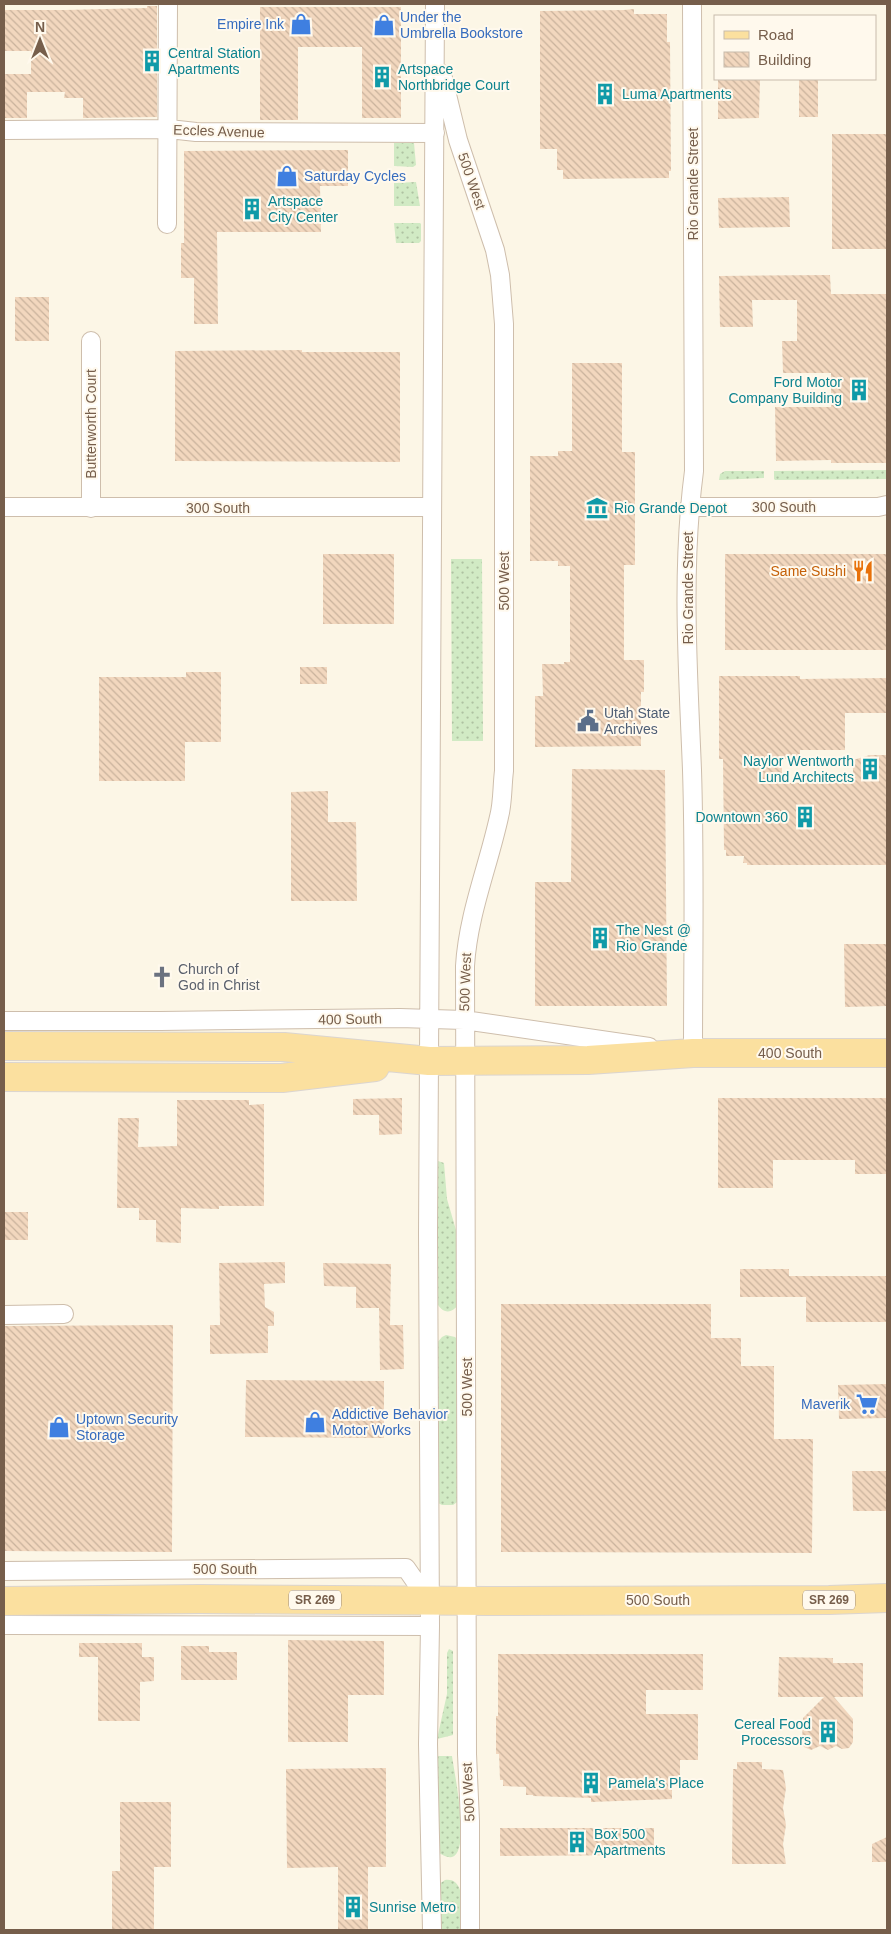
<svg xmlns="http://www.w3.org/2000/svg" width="891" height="1934" font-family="Helvetica,sans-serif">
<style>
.grass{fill:url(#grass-dots)}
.building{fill:url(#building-back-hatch)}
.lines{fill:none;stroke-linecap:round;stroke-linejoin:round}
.minor-casing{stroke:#cebeac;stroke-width:20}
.primary-casing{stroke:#dbd5d0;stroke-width:30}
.minor{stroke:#fff;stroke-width:18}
.primary{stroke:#fbe09f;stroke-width:28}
.labels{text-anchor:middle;stroke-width:4;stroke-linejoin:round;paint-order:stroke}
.shield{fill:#fff9ed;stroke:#9f8c7c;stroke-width:1}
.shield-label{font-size:12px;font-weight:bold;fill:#765e4b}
.shop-label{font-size:14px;fill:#366cbe;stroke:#fff9ed;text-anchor:start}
.culture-label{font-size:14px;fill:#0d838f;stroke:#fff9ed;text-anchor:start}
.street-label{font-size:14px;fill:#765e4b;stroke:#fff9ed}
.food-label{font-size:14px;fill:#c56008;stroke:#fff9ed;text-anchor:end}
.service-label{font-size:14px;fill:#4e5e75;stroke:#fff9ed;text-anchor:start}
.worship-label{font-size:14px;fill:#5b616d;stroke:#fff9ed;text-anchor:start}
</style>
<defs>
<pattern id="grass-dots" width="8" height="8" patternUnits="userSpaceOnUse" patternTransform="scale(1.25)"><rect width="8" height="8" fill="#d1eac4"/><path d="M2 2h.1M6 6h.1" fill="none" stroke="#aec1a1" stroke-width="1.8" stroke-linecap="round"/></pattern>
<pattern id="building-back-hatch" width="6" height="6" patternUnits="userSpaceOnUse" patternTransform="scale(1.25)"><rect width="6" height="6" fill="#f2d7be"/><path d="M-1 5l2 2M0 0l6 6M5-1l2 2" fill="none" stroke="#c9b29c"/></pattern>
</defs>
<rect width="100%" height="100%" fill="#fcf6e6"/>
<path class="grass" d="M394,143H414L416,165L413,167L394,166Z
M416,182L420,206H394V183Z
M394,223H420L421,224V241L419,243H396Z
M887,470V479L775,480L774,479V471Z
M725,471H764V478L719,480L720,474Z
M451,559H482L483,741H452Z
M438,1161L444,1163L447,1199L458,1237V1305C451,1315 441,1313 436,1301V1163Z
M446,1335L455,1337L458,1340L460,1500L453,1505H442L438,1503L436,1344L442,1337Z
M449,1649L453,1651V1735L437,1739L447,1694V1653Z
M436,1756H452C454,1771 471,1852 452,1857C447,1858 442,1855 438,1852Z
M445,1880C468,1877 461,1915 461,1930H437L438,1885Z"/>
<path class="building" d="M147,6H157V117L83,118V98H64L65,92H27V118H4V74H31V51H4V10H65L147,8Z
M260,7H401V118H362V47H298V120H260Z
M634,9V14H667V42H670L671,171H669V178L563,179V170H557V149H540V11L624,10Z
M718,79H760L759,118L718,119Z
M799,79H818V117H799Z
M832,134H887V249H832Z
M348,150V186H320L321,232H217L218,324H194V278H181V243H184V151Z
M789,197L790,227L719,228L718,198Z
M830,275L831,294H887V463H831V460L776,461L775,407H831V373H783L782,341H797V300H752L753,327H720L719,276Z
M15,297H49V341H15Z
M302,350V352H400V462L175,461V351Z
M572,363H622V452H635V565H624V660H644V692H641V746L535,747V696H543L542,664H564V662H570V566H558V561H530V456H558V451H572Z
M323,554H394V624H323Z
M725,554H887V650H725Z
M300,667H327V684H300Z
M186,672H221V742H185V781H99V677H186Z
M719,676H800V679L887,678V713H845V750H800V759H782V783L853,782V760L870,755H887V865H747V863H743L744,856H726V850H724L723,759H719Z
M572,769L665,770L667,1006H535V882H571Z
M328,791V822H356L357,901H291V792Z
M844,944H887V1006L845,1007Z
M402,1098V1134L379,1135V1115H353V1099Z
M718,1098H887V1174H855V1160H773V1188H718Z
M177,1100H249V1105L264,1104V1206H219V1209L181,1208V1243L156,1242V1220H139V1208H117L118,1118H139L138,1147L177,1146Z
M4,1212H28V1240H4Z
M285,1262V1283L264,1284L265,1307L274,1312V1326H268V1353L210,1354V1325H220L219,1263Z
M323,1263L391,1264L390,1325H403L404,1369L380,1370L379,1308H356V1287L324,1286Z
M740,1269H789V1276H887V1322H806V1297H740Z
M501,1304H711V1338H741V1366H774V1439H813L812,1553L501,1552Z
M173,1325L172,1552L4,1551V1326Z
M246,1380L384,1381V1438L245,1437Z
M887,1384V1418L839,1419L838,1385Z
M852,1471H887V1511H853Z
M288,1640L384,1641V1695H348V1742H288Z
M79,1643H142V1657H154V1681L140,1682V1721H98V1657H79Z
M181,1646H209V1652H237V1680H181Z
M498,1654H703V1690H646V1714H698V1760H680V1781L678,1786H672V1799L591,1802V1798L533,1796V1795H526V1787L503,1786V1780H500L499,1754H496V1716H498Z
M779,1657L833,1658V1663H863V1697H834L853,1719V1742L849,1748L842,1749L836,1746L828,1750L820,1746L811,1750L804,1747L802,1740L803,1718L824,1697H778Z
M737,1762H762V1769L783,1770L786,1788L783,1808L786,1825L783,1844L786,1864H732L733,1769H737Z
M386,1768V1867H368V1930H338V1867L287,1868L286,1769Z
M120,1802H171V1867H154V1930H112V1871H120Z
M500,1828H654V1855L500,1856Z
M887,1837V1862H872V1844Z"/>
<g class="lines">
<g class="minor-casing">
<path id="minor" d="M442,74L458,140L495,250L500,275L504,324V771C502,786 503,802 499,817C488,867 468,915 465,966L467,1754L470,1821V1930
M4,130L169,129L196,132L435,133
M167,224L168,4
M4,507H432
M689,507H878L887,505
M91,508V341
M4,1021H160L400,1018L464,1020L649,1047
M684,1052L693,1053C693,959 695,864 692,770C688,670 681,570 694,471L692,4
M4,1315L64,1314
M4,1571L406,1568L429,1601
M4,1625L430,1626
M432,1930L428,1744L430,1626L428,1233L435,4"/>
</g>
<g class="primary-casing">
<path id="primary" d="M4,1046L284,1047L429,1061L588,1060L693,1053H887
M4,1077L282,1078L375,1067
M4,1601L200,1599L488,1601L829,1600L887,1598"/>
</g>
<use href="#minor" class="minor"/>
<use href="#primary" class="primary"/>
</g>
<defs>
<g id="shop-bare" transform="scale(1.725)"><path d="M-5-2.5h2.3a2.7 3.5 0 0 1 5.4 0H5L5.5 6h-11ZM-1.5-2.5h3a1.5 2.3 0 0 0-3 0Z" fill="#3f7fe0" stroke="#fff9ed" stroke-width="2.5" paint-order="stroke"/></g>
<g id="building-bare" transform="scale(1.725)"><path d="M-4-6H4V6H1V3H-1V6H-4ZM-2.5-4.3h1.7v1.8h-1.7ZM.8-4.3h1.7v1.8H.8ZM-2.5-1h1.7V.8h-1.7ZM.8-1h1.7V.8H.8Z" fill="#0f9aa8" stroke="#fff9ed" stroke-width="2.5" paint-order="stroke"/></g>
<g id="museum-bare" transform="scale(1.725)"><path d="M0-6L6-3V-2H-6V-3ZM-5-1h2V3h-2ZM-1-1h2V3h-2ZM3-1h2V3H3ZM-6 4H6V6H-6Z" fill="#0f9aa8" stroke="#fff9ed" stroke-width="2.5" paint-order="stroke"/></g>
<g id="restaurant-bare" transform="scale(1.725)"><path d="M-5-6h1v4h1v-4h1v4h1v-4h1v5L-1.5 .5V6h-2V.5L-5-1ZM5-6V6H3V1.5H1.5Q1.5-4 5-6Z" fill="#e8710a" stroke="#fff9ed" stroke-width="2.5" paint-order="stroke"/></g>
<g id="civic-bare" transform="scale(1.725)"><path d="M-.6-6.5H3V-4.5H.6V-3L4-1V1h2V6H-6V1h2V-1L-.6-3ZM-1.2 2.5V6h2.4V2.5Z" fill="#5c6f8a" stroke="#fff9ed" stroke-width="2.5" paint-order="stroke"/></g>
<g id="church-bare" transform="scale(1.725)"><path d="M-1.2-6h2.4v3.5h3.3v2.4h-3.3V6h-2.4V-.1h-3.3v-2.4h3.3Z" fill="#6b7280" stroke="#fff9ed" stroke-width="2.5" paint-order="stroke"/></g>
<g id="supermarket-bare" transform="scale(1.725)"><path d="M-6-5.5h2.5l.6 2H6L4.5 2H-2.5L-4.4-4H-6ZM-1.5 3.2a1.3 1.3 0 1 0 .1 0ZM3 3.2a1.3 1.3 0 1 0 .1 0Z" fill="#3f7fe0" stroke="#fff9ed" stroke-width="2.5" paint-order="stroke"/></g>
</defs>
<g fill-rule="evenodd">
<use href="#shop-bare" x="301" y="24"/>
<use href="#shop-bare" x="384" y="25"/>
<use href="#building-bare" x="152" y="61"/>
<use href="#building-bare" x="382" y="77"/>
<use href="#building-bare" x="605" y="94"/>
<use href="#shop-bare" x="287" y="176"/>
<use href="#building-bare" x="252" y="209"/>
<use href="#building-bare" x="859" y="390"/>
<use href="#museum-bare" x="597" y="508"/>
<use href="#restaurant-bare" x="863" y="571"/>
<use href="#civic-bare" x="588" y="721"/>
<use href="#building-bare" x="870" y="769"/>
<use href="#building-bare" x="805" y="817"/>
<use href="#building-bare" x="600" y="938"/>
<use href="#church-bare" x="162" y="977"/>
<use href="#supermarket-bare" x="867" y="1404"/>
<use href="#shop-bare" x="315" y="1422"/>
<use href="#shop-bare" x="59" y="1427"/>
<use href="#building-bare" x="828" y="1732"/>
<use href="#building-bare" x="591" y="1783"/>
<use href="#building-bare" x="577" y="1842"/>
<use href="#building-bare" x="353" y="1907"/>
</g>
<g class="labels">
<g class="shield">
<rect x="289" y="1590.5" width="52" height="19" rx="4"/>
<rect x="803" y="1590.5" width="52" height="19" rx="4"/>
</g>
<g class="shield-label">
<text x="315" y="1604">SR 269</text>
<text x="829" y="1604">SR 269</text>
</g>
<g class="shop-label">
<text x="400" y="22">Under the<tspan x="400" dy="16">Umbrella Bookstore</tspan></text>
<text x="284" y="29" text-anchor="end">Empire Ink</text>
<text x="304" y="181">Saturday Cycles</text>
<text x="850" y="1409" text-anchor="end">Maverik</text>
<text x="332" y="1419">Addictive Behavior<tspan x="332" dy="16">Motor Works</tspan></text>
<text x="76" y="1424">Uptown Security<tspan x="76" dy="16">Storage</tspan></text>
</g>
<g class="culture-label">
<text x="168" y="58">Central Station<tspan x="168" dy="16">Apartments</tspan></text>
<text x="398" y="74">Artspace<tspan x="398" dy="16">Northbridge Court</tspan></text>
<text x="622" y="99">Luma Apartments</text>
<text x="268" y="206">Artspace<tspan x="268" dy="16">City Center</tspan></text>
<text x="842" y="387" text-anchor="end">Ford Motor<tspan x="842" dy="16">Company Building</tspan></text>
<text x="614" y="513">Rio Grande Depot</text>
<text x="854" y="766" text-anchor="end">Naylor Wentworth<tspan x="854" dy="16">Lund Architects</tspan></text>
<text x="788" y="822" text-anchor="end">Downtown 360</text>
<text x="616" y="935">The Nest @<tspan x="616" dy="16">Rio Grande</tspan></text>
<text x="811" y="1729" text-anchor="end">Cereal Food<tspan x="811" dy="16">Processors</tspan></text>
<text x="608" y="1788">Pamela's Place</text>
<text x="594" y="1839">Box 500<tspan x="594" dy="16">Apartments</tspan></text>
<text x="369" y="1912">Sunrise Metro</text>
</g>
<g class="street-label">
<text transform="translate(219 131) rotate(2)" y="5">Eccles Avenue</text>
<text transform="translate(472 181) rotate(71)" y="5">500 West</text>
<text transform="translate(693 184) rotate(-90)" y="5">Rio Grande Street</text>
<text transform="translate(91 424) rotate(-90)" y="5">Butterworth Court</text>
<text x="784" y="512">300 South</text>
<text x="218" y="513">300 South</text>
<text transform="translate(504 581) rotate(-90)" y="5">500 West</text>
<text transform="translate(688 588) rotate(-90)" y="5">Rio Grande Street</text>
<text transform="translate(465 982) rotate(-88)" y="5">500 West</text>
<text transform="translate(350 1019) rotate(-1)" y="5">400 South</text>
<text x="790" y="1058">400 South</text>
<text transform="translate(467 1387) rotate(-90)" y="5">500 West</text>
<text x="225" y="1574">500 South</text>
<text x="658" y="1605">500 South</text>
<text transform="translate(468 1792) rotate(-93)" y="5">500 West</text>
</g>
<g class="food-label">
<text x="846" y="576">Same Sushi</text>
</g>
<g class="service-label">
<text x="604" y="718">Utah State<tspan x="604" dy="16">Archives</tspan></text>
</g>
<g class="worship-label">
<text x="178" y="974">Church of<tspan x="178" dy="16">God in Christ</tspan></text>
</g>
</g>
<rect width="891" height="1934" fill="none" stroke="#765e4b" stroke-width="10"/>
<rect x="714" y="15" width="162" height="65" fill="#fff9ed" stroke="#c8bbac"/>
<rect x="724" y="31" width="25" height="8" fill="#fbe09f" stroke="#c8bbac"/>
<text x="758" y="40" font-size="15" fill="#765e4b">Road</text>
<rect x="724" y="52" width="25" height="15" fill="url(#building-back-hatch)" stroke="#c8bbac"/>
<text x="758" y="65" font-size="15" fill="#765e4b">Building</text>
<g transform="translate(40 40)" stroke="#fff9ed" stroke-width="4" paint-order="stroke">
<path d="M0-4L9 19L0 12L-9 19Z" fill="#765e4b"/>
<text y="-8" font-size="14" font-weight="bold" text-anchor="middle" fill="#765e4b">N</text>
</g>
</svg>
